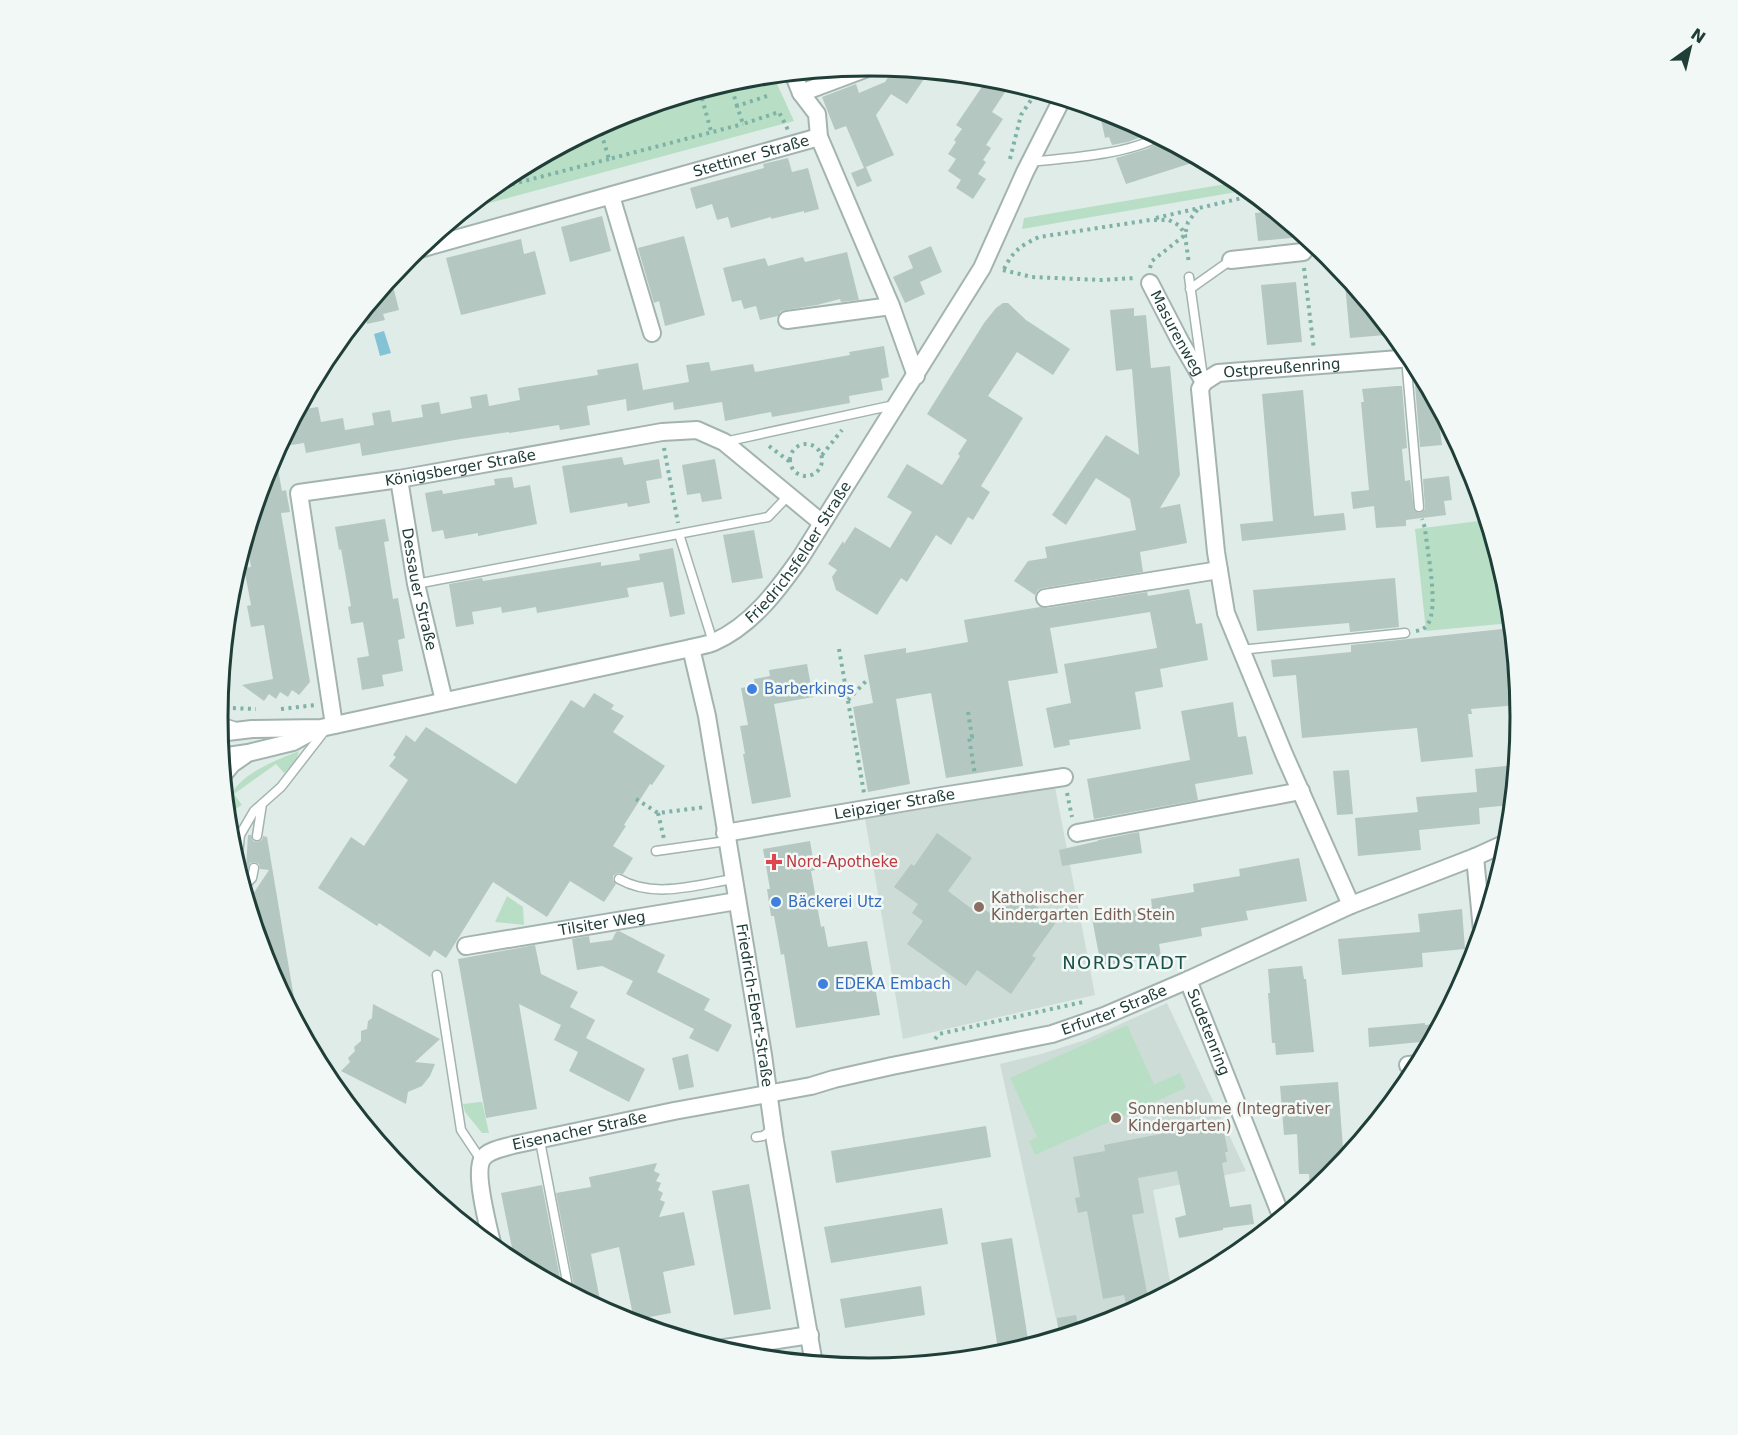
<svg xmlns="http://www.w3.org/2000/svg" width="1738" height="1435" font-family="'DejaVu Sans',sans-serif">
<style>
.built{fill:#cedcd7}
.green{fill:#b8dfc5}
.water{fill:#84c2d5}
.building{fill:#b5c7c1}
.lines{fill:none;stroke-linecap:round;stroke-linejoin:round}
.lane-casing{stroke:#a3b4b0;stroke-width:11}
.street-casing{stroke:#a3b4b0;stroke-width:20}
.path{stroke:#7fb2a6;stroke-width:4;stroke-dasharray:3 4.5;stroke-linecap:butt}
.lane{stroke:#fff;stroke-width:8}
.street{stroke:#fff;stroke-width:16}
.shop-dot{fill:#3f7fe0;stroke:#f1f8f5;stroke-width:2}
.health-dot{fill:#e0444e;stroke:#f1f8f5;stroke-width:2}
.education-dot{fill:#8d6e63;stroke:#f1f8f5;stroke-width:2}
.labels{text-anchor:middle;stroke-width:5;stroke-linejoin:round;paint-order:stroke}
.street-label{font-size:15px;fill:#203e38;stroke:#f1f8f5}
.shop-label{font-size:15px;fill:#366cbe;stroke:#f1f8f5;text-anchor:start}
.health-label{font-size:15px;fill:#be3a42;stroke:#f1f8f5;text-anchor:start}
.education-label{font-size:15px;fill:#785e54;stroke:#f1f8f5;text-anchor:start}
.quarter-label{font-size:18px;letter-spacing:1.5px;fill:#1a5148;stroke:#f1f8f5}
.rim{fill:none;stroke:#203e38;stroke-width:3}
</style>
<rect width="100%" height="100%" fill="#e0ece8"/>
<path class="built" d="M1055,787L1095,995L903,1039L865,819Z
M1167,1003L1246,1171L1153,1190L1172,1291L1118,1320L1060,1337L1000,1064L1041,1054L1085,1040Z"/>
<path class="green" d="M773,75L794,121L467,209L507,176L620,115L742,78Z
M1238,182L1248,190L1022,229L1024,218Z
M1487,520L1508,591L1511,623L1426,631L1415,529Z
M299,751L296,761L284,773L276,764L234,794L242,805C235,809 230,813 228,820C227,812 226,804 230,797C240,773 277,760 299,751Z
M507,896L523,907L524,925L495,922Z
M1127,1025L1154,1084L1119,1100L1180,1073L1186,1088L1035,1155L1029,1141L1037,1137L1010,1078Z
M480,1102H482L489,1133H482L465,1112L463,1104Z"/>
<path class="water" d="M384,331L391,353L380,356L374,334Z"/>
<path class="building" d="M894,68L911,70L924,79L907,104L891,94L876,115L894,155L866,167L872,181L857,187L851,173L864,168L846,126L835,130L822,97L856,84L859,93L885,82Z
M988,78L1011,83L992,112L1003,119L986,145L991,148L983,160L986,162L978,174L986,179L973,199L956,188L961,180L948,171L956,159L948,154L956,142L954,140L962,129L956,125Z
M1099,110L1119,116L1151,133L1128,142L1112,145L1109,137L1105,138Z
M1164,140L1201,160L1126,184L1116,158L1147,149Z
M788,158L792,172L808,168L819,209L804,213V211L771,219V217L731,228L728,217L717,220L712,204L696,209L690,188L764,168L763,164Z
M1274,211L1303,235L1301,237L1258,241L1255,213Z
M602,216L611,251L570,262L561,227Z
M684,236L705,315L665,326L659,301L654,303L638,248Z
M521,239L524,254L535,251L546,294L461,315L446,258Z
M931,246L942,272L920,282L925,294L905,303L893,277L913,268L908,256Z
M847,252L859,300L841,302L840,299L817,305L786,310L781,311L778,316L760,320L756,306L744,309L741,300L732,302L723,268L765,258L768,266L803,257L805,262Z
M1344,274L1384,323L1385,335L1350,338Z
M391,278L399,310L383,314L385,320L367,324L366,319L355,321Z
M1296,282L1302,342L1267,345L1261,285Z
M1003,303H1008L1026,320L1070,349L1053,375L1017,352L988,396L1023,418L981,486L990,492L973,520L968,517L951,545L936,535L907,582L901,578L877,615L836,590L832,577L837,570L828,564L843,541L844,544L855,527L890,548L912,512L887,497L907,464L942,485L960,456L958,454L967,440L927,414L984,323L996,308Z
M1134,308V316L1146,315L1151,368L1170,366L1180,475L1160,508L1180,504L1187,543L1140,552L1143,572L1043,588L1038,590L1035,595L1014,581L1028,561L1047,558L1045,547L1136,530L1130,499L1096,478L1066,525L1052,515L1106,435L1139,455L1132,369L1116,371L1110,310Z
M884,346L889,377L881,379L883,390L849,396L850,403L772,417L771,412L725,421L722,402L674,410L673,402L627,411L626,399L587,406L590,425L560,430L559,425L509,433V432L461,439L362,456L360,443L306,453L304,443L278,447L298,410L318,407L321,422L343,418L345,430L374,425L372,413L390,410L392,422L423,417L421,405L439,402L441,414L472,408L470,397L487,394L489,406L520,400L518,388L598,375L597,370L638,363L643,390L689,382L686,365L709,362L711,371L753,364L755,372L850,355L849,352Z
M1426,384L1437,406L1442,445L1420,447L1415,385Z
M1396,386H1402L1407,448L1402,449L1405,481L1410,480L1414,510L1419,513L1425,509L1423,479L1449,476L1452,500L1444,501L1446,515L1406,520V526L1376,528L1374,506L1353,509L1351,492L1369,490L1361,402H1364L1362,389Z
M1303,390L1314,516L1344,513L1346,530L1242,541L1240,524L1273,521L1262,394Z
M275,453L282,491L286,490L290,512L281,513L310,682L299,695L292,690L288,697L280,692L276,699L269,694L264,701L242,685L273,679L264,625L251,627L247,606L251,605L244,568L251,567L246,538L267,468Z
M622,457L624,465L659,459L662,478L646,481L650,503L628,507L627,503L570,513L562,466Z
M715,459L722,499L702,502L700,493L687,495L682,465Z
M512,477L514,488L530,485L537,524L478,536V533L445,539L443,530L432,532L425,493L442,490L443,494L495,485L494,479Z
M385,519L389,541L384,542L393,599L398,598L405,638L398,640L403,671L382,675L384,686L362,690L357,658L369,656L363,622L351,624L348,607L351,606L341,549L339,550L335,527Z
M754,530L763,578L732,583L723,535Z
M673,548L685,614L670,617L663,582L627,588L629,597L537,613L536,607L502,613L501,607L472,612L474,624L456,627L449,584L482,578L483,581L601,562V566L640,560L639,554Z
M1395,578L1399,627L1350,632L1349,623L1257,631L1253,590Z
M1189,589L1196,624L1202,623L1208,660L1160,669L1163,687L1135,692L1141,729L1069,740L1070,745L1054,748L1046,708L1071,703L1064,664L1157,648L1150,612L1050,628L1058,673L1008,681L1023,766L946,778L931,693L896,699L910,784L868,792L853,707L873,703L864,655L906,648V653L968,642L964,620L1040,607L1047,608L1147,592L1148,596Z
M1512,628L1519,705L1471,709L1472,714H1468L1473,757L1421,762L1417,728L1302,738L1296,675L1273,677L1271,660L1351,652V645Z
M807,664L813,697L774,704L791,797L752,804L743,754H745L740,726L748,725L741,688L755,686L754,679L770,676L769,670Z
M594,693L614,705L611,709L624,716L613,732L665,766L652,785L650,784L624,825L626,826L613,846L633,858L623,874L618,873L613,876V880L616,884L604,902L570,881L547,917L493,882L446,958L434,950L430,957L379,923L377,926L318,888L351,837L364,846L408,780L389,766L396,757L393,755L406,735L415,742L426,727L516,784L571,700L584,708Z
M1233,702L1238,737L1246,736L1253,774L1195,784L1198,800L1094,819L1087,779L1190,760L1181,711Z
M1516,765L1512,805L1479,808L1480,824L1419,830L1421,850L1358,856L1355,818L1418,812L1416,797L1477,792L1475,769Z
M1349,770L1353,814L1337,815L1333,771Z
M1139,832L1142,853L1062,866L1059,850L1098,841V840Z
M937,833L972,858L948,891L976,912L980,906L994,916L1013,890L1057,921L1032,956L1036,958L1011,994L977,970L966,986L907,944L923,921L912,913L918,904L894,887L911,864L914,866Z
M248,835H251L253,841L257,842L262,840L263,836L267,837L297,1016L294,1017L267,966L260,943L251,897L269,870L260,869L259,864L255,862L250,863L248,868H246Z
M810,841L815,870L811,871L821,927L824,926L828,947L867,941L880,1015L796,1028L784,954L781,955L774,916H771L767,889H770L763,849Z
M1299,858L1307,901L1246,911L1248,920L1201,928L1202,936L1159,944L1161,956L1101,966L1092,918L1152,907L1151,899L1194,892L1193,884L1240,876L1239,869Z
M1462,909L1465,949L1422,953L1423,967L1342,975L1338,939L1420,932L1418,914Z
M619,931L665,955L657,972L710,999L704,1010L732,1025L718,1052L689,1038L694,1029L626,994L633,981L602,966L577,970L572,939L589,936L590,943L612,940L616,932Z
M535,945L541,974L578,992L570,1007L595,1020L586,1038L645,1069L629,1102L569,1071L578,1052L554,1040L561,1025L519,1004L537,1109L486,1118L458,959Z
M1302,966L1304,979H1306L1314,1052L1276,1055L1275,1043H1272L1268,993H1270L1268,969Z
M373,1004L440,1039L415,1062L435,1064L430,1076L422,1086L408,1092L406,1104L341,1071L350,1062L348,1058L355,1051L354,1047L361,1041V1031L367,1029L368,1021L372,1018Z
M1425,1023V1025L1441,1023L1431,1041L1369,1047L1368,1028Z
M688,1054L694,1087L679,1090L672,1058Z
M1338,1082L1344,1161L1329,1178L1310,1194L1309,1174H1299L1297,1134L1284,1135L1280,1086Z
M1216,1123L1218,1134L1224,1132L1228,1152H1225L1227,1162L1222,1163L1230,1207L1251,1204L1254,1224L1223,1228V1230L1179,1238L1175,1218L1186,1215L1177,1171L1138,1178L1144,1213L1132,1215L1149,1303L1128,1314L1124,1295L1103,1299L1087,1211L1078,1213L1075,1198L1080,1197L1073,1157L1105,1151L1104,1145Z
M986,1126L991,1157L836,1183L831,1151Z
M657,1163L654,1171L660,1174L656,1181L661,1183L658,1190L663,1193L660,1200L665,1202L659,1217L684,1212L695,1265L663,1272L671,1313L634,1320L619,1247L591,1254L602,1310L574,1295L575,1291L556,1193L591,1187L589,1177Z
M749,1184L771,1309L734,1315L712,1191Z
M542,1185L562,1288L515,1263L501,1193Z
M942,1208L948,1244L831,1263L824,1227Z
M1012,1238L1029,1346L999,1355L981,1243Z
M921,1286L925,1315L845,1328L840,1299Z
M1076,1315L1079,1331L1059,1335L1057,1318Z"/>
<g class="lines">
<g class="lane-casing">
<path id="lane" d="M1029,162C1066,158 1126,155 1158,137
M1189,277L1202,370
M1190,289L1231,260
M1406,358L1419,507
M724,442L894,405
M679,534L713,642
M416,584L768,517L789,495
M1240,650L1405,633
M218,721L234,726
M257,836L262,804
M656,851L727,841
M619,879C654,899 696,885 733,879
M241,880L238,854L240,835L254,811L281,787L326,729
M243,887L252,878L254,868
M437,975L461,1130L481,1160
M756,1137L763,1136L773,1129
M540,1141L569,1292"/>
</g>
<g class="street-casing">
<g id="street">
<path d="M793,73L801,93L817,114L819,137"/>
<path d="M801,93L873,66"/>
<path d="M611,196L652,333"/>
<path id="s1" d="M416,250L819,137L891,306L916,376"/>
<path d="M1231,260L1303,252L1311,241"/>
<path id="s2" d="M1150,283L1180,341L1204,382"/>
<path d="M787,320L891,306"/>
<path id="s3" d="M399,479L416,584L444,701"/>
<path d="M1045,598L1219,570"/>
<path id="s4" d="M691,648L707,716L763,1055L775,1141L814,1364"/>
<path id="s5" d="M334,725L299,493L399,479L662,432L697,430L724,442L822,523"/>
<path id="s6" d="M219,733L252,729L321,728L691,648C699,646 707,645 714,642C752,625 778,590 801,557L982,268L1025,172L1062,99"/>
<path d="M221,757L248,753L293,742L317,729"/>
<path d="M223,775L232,764L245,755"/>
<path id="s7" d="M725,833L942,796L1064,777"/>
<path d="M1077,833L1301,791"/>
<path d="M1475,857L1482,930"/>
<path id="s8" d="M1351,905L1284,754L1226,613L1216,552L1200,389L1204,382L1218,373L1412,358"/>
<path id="s9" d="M466,946L737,901"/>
<path id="s10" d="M1188,980L1282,1218"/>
<path d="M1408,1065L1419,1064"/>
<path id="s11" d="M493,1247C489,1230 473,1171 483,1158C489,1150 503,1148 513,1145L674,1111L811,1086L834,1079L892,1066L1052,1034L1104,1016L1188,980L1351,905L1475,857L1508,842"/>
<path d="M718,1349L810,1335"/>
</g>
</g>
<path class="path" d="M730,82L737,106
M700,91L711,131
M767,96L737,106L743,124L779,112L788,130
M599,126L609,159L743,124
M1010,159L1021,115L1037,91
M490,190L609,159
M1156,218L1255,195
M1150,268L1152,261L1185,235L1188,222L1198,209
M1304,268L1314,350
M1004,269C1013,251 1020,246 1039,237L1150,220H1169L1180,226L1185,235L1189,264
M1003,270L1032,277L1101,280L1135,278
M790 460a16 16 0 1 1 32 0a16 16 0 1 1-32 0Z
M769,446L790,462
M664,448L678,523
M822,455L842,430
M1416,631C1421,630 1425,629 1428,624C1439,606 1427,551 1425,528L1422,519
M839,649L864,793
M848,700L868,679
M219,703L230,708L256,709
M281,709L316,705
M968,712L972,737H969L975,775
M1067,793L1072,817
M636,799L658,813L706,807
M658,813L664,839
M935,1039L939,1034L1083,1002L1086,1004"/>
<use href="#lane" class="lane"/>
<use href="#street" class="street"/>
</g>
<g class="shop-dot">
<circle cx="752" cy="689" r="6"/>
<circle cx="776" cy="902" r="6"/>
<circle cx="823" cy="984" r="6"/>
</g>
<path class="health-dot" d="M771 853h6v6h6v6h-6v6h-6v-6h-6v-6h6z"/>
<g class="education-dot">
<circle cx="979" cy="907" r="6"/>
<circle cx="1116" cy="1118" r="6"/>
</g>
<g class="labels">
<g class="street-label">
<text dy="5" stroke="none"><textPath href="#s1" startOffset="348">Stettiner Straße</textPath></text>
<text dy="5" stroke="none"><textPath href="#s2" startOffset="57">Masurenweg</textPath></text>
<text dy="5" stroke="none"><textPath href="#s8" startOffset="632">Ostpreußenring</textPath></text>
<text dy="5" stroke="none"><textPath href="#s5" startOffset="398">Königsberger Straße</textPath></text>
<text dy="5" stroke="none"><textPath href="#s6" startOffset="630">Friedrichsfelder Straße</textPath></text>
<text dy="5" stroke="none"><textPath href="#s3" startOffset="112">Dessauer Straße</textPath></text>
<text dy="5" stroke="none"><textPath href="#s7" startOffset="172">Leipziger Straße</textPath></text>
<text dy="5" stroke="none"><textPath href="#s9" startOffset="138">Tilsiter Weg</textPath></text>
<text dy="5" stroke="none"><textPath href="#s4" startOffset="363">Friedrich-Ebert-Straße</textPath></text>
<text dy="5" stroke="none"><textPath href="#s11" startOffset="741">Erfurter Straße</textPath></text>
<text dy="5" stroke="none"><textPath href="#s10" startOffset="56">Sudetenring</textPath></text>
<text dy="5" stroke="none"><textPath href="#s11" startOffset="192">Eisenacher Straße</textPath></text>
</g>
<g class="shop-label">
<text x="764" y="694">Barberkings</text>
<text x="788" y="907">Bäckerei Utz</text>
<text x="835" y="989">EDEKA Embach</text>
</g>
<g class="health-label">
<text x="786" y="867">Nord-Apotheke</text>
</g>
<g class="education-label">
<text x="991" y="903">Katholischer<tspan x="991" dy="17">Kindergarten Edith Stein</tspan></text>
<text x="1128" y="1114">Sonnenblume (Integrativer<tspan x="1128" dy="17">Kindergarten)</tspan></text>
</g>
<g class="quarter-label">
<text x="1125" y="969">NORDSTADT</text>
</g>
</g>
<path d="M0 0H1738V1435H0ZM228 717a641 641 0 1 1 1282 0a641 641 0 1 1-1282 0Z" fill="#f1f8f5" fill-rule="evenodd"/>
<path class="rim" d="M228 717a641 641 0 1 1 1282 0a641 641 0 1 1-1282 0Z"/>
<g transform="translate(1690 48) rotate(34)" stroke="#f1f8f5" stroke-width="4.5" paint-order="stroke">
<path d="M0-4.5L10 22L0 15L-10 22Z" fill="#203e38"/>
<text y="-9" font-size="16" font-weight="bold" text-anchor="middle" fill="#203e38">N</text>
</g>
</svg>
